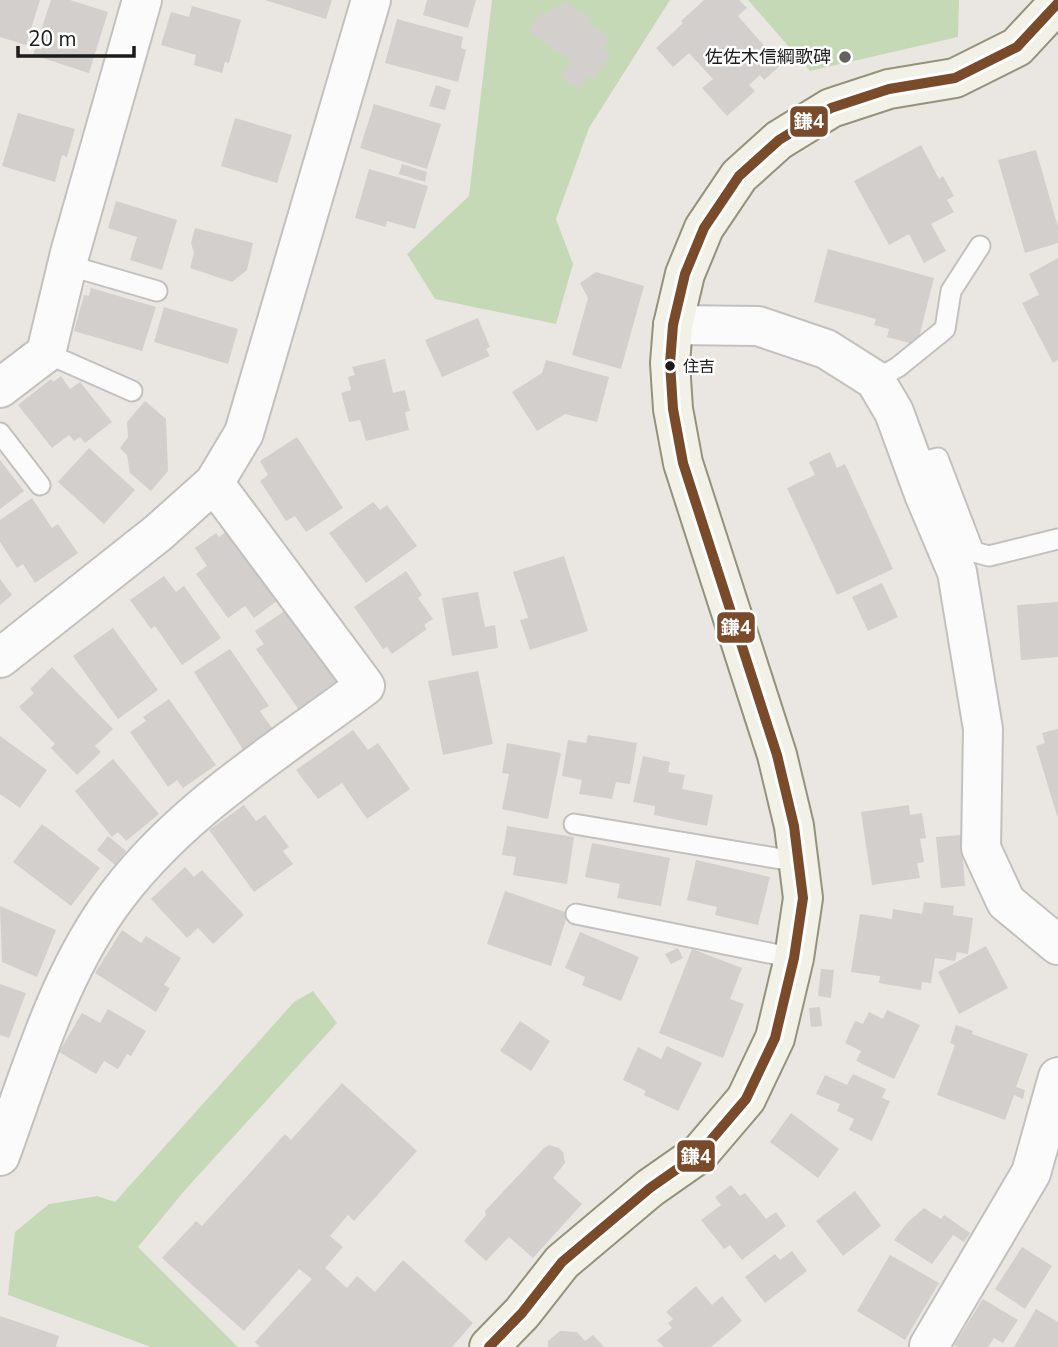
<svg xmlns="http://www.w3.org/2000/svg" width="1058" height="1347" font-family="'Nunito Sans','Noto Sans JP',sans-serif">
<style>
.forest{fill:#c6d9b7}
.building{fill:#d2cfcc}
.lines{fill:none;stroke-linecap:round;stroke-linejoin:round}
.lane-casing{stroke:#c2c1bf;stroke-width:23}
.street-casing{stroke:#c2c1bf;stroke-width:42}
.secondary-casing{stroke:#93927b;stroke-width:42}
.lane{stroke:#fcfbfb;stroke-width:19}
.street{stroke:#fcfbfb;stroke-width:38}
.secondary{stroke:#f2f1e8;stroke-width:38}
.bus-1-casing{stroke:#fff;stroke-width:16}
.bus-1{stroke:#7a4b2a;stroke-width:10}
.poi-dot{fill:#636261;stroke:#fff;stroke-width:2.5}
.bus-dot{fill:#1b1b1b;stroke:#fff;stroke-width:2.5}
.labels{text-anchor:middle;stroke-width:5;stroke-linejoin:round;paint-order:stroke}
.bus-label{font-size:16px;fill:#1b1b1b;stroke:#fff;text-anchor:start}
.poi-label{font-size:18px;fill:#1b1b1b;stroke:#fff;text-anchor:end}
.line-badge{stroke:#fff;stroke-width:2.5}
.badge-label{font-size:19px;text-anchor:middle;font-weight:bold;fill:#fff}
</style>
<rect width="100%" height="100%" fill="#eae7e3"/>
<path class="forest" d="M492,0H670L589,128L556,219L573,264L556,324L435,299L407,254L469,196Z
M748,0H959L958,37L810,71Z
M313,991L337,1023L185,1190L138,1247L238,1347H151L8,1295L15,1232L49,1204L97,1196L115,1202L294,1002Z"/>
<path class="building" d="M0,0H40L26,45L0,37Z
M51,0H70L108,12L89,73L33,55Z
M265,0H332L326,19Z
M427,0H476L468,28L423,15Z
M704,0H739L747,8L738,16L781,65L764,80L760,75L749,85L755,91L727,116L702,88L713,79L689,53L673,67L656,48L683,23L681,21Z
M564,1L592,20L589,23L610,38L603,49L611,54L593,79L588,76L579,89L561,77L571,61L528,31L542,12L547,15L554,6L559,9Z
M192,6L241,20L229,63L225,62L222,73L194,65L196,55L161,45L171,12L189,17Z
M397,19L463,37L461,48L466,50L458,82L385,63Z
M436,85L451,90L445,110L429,106Z
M374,104L441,124L427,169L360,148Z
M18,113L75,129L67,157L62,155L55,182L2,166Z
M235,118L292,135L277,183L221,166Z
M921,145L939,179L943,176L954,196L947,200L954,212L931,224L946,251L924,263L909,234L889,245L854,181Z
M1036,150L1058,227V243L1025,253L998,160Z
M402,164L427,172L425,182L399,174Z
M369,169L428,186L415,229L387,221L386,227L355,218Z
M116,201L177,220L162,270L130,260L137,237L108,228Z
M195,228L253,243L247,270L232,282L190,268L194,253L191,243Z
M828,249L934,278L917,345L887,337L889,329L874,325L876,319L814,302Z
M1058,258V360L1053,363L1022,303L1039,295L1029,274Z
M596,272L644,286L621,369L572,355L588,298L580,283Z
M91,288L156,307L142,351L74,331L84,295L89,296Z
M164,307L238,329L228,364L154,342Z
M478,318L490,347L486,349L490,356L442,377L425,340Z
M385,359L393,393L405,390L410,411L405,412L409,430L366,441L360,420L349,422L341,393L351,390L348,377L355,375L352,367Z
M546,360L609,377L597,422L565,414L537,431L512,392L542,373Z
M61,376L70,389L80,382L112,422L85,443L80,437L74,441L69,435L52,448L18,405L51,379L53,382Z
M145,401L166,419L168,471L151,491L130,473L127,455L120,448L128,437L127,422Z
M297,437L343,508L306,532L295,516L286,521L260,481L268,475L260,461Z
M89,448L135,490L104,524L58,482Z
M830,452L837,468L845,464L893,569L837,595L787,488L815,475L809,462Z
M0,460L24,491L0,509Z
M32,498L52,528L58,524L78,553L35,583L23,564L17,568L0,542V520Z
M373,502L380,510L387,505L417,546L366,583L329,533Z
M230,529L281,598L254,618L245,606L228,618L196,574L207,566L195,548L216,533L219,537Z
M564,556L588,631L530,650L520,620L528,618L513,572Z
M406,571L422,595L418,598L433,619L424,625L427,629L392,654L387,647L383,649L354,607Z
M164,576L176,592L184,586L221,638L182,665L155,626L151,629L130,600Z
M0,579L12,595L0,605Z
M882,583L898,617L868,631L852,597Z
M478,592L485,627L495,625L498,648L452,656L442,598Z
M1058,602V657L1021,660L1017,605Z
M286,610L337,683L299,710L256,649L264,644L255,631Z
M113,628L158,690L118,719L73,656Z
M230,649L269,706L260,711L274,731L244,751L194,672Z
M52,667L113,729L95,746L101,752L77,775L51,748L55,744L19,707L34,693L30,689Z
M478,671L493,744L443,755L428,681Z
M169,699L216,765L183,788L177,780L168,787L130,732L146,721L143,717Z
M1058,729V816H1057L1036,746L1045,743L1042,733Z
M353,730L368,750L378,743L410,789L367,819L342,783L318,799L296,770Z
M588,735L637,743L630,784L616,782L612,799L579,794L582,780L562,776L568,740L586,743Z
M0,736L47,770L20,808L0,794Z
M507,743L561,753L548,819L502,809L509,774L502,773Z
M643,756L670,762L668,772L685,775L682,789L713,795L707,826L654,815L655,806L633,802Z
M113,759L159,814L126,841L118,832L112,837L75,791Z
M244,805L256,821L265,815L289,847L283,851L293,864L254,892L209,830Z
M909,805L910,815L922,813L926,838L920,839L924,862L917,863L920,878L872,885L861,812Z
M42,824L100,868L71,906L13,862Z
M507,826L574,837L567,884L513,875L516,857L502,855Z
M961,835L965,886L941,888L936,837Z
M108,836L126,851L115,865L97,850Z
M592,843L670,858L661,906L617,898L620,884L585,877Z
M696,860L770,877L758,925L715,915L717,907L687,900Z
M185,867L194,877L202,870L244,915L213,944L198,928L187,938L151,899Z
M505,891L568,913L551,966L487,944Z
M924,902L954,906L953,915L973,918L968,954L957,952L955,961L935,958L931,983L922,982L921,990L879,983L880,976L851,972L860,914L892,919L893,909L922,914Z
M0,906L56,930L37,977L2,962Z
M122,930L141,943L146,936L181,958L164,985L170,988L156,1012L95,973Z
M580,932L639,957L621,1001L582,985L585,977L565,968Z
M986,946L1008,988L959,1014L938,972Z
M678,948L683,958L671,964L665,954Z
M692,949L742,968L730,999L744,1004L723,1058L659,1033Z
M821,969L834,970L831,998L818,996Z
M0,984L26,993L9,1038L0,1035Z
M820,1007L822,1026L811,1027L809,1008Z
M108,1009L146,1031L131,1056L127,1054L118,1069L104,1061L96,1074L59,1052L82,1013L100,1023Z
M887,1010L920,1025L894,1079L856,1061L861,1051L845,1043L855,1021L863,1024L869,1012L883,1019Z
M520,1021L550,1041L531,1071L500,1051Z
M956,1025L973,1031L972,1034L1028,1054L1016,1087L1025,1090L1023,1099L1014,1095L1005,1120L937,1095L955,1045L950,1043Z
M667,1046L702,1063L678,1111L644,1095L646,1091L623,1080L638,1047L661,1059Z
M853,1074L886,1089L882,1098L890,1101L872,1141L849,1130L854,1119L837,1111L840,1104L816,1094L825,1075L847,1085Z
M342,1083L417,1151L354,1221L348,1215L330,1236L343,1247L325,1268L347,1288L357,1276L375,1292L403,1260L473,1323L452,1347H260L255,1342L312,1279L299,1269L244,1331L162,1258L196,1221L202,1226L285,1134L291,1140Z
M791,1113L839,1149L818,1178L770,1142Z
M549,1145L559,1148L563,1152L565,1163L553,1178L582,1204L533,1258L509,1237L486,1261L464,1241L486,1215L485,1211L544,1148Z
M731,1185L740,1196L745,1193L766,1219L776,1212L786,1226L742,1260L730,1245L724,1249L701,1220L721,1205L715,1197Z
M855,1191L881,1226L843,1256L816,1221Z
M924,1208L941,1219L944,1215L970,1233L964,1242L953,1235L932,1264L894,1240L907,1223Z
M1022,1247L1052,1266L1025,1309L995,1289Z
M792,1251L807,1271L765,1303L745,1277L775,1254L780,1260Z
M890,1255L939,1283L905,1340L857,1311Z
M696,1286L712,1305L722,1296L742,1321L711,1347H664L657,1340L672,1328L668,1323L673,1319L666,1312Z
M983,1299L1018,1320L1003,1343L994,1338L988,1347H958L954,1345Z
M1036,1309L1058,1322V1347H1014Z
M0,1316L59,1336L56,1347H0Z
M560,1331L577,1332L585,1341L593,1335L604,1347H548V1341Z"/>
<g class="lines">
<g class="lane-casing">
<path id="lane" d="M67,265L157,291
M46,353L132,391
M875,380L898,367L945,329L951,291L980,246
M0,433L40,485
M913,464L938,458L974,552L989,556L1058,539
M574,824L799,862
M576,914L794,958"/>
</g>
<g class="street-casing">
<path id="street" d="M673,325L758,326L826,349L875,380L894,412L924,494L957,572L983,729L981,848L1006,902L1058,945
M0,388L46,353L70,253L142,0
M0,658L158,533L214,483L244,433L371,0
M0,1156C31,1071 56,983 108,908C173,815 275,753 365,686L214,483
M929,1346L1031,1173L1058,1077"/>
</g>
<g class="secondary-casing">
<path id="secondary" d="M489,1347L522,1313L562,1262L650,1188L700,1153L746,1099L775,1038L794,958L803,898L794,826L777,755L683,463L673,409L670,363L673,325L685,274L704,228L739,176L779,140L831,108L889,89L955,78L1017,47L1058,3"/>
</g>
<use href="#lane" class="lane"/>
<use href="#street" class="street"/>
<use href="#secondary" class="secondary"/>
<g class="bus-1-casing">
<path id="bus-1" d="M489,1347L522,1313L562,1262L650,1188L700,1153L746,1099L775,1038L794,958L803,898L794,826L777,755L683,463L673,409L670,363L673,325L685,274L704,228L739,176L779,140L831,108L889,89L955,78L1017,47L1058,3"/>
</g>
<use href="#bus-1" class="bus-1"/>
</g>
<circle class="poi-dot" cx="845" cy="57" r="7"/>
<circle class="bus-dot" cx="670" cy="366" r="6"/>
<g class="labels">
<g class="bus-label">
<text x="683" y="372">住吉</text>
</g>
<g class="poi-label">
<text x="831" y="63">佐佐木信綱歌碑</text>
</g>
</g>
<g class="line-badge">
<rect x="789" y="105" width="40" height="33" rx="7" fill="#7a4b2a"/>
<rect x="716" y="611" width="40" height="33" rx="7" fill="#7a4b2a"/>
<rect x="676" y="1139" width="40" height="34" rx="7" fill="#7a4b2a"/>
</g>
<g class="badge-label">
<text x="809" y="128">鎌4</text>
<text x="736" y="634">鎌4</text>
<text x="696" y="1163">鎌4</text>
</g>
<path d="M18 46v10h116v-10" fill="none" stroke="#1b1b1b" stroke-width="3.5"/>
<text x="28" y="46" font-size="21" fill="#1b1b1b" stroke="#ffffff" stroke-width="5" paint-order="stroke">20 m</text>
</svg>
